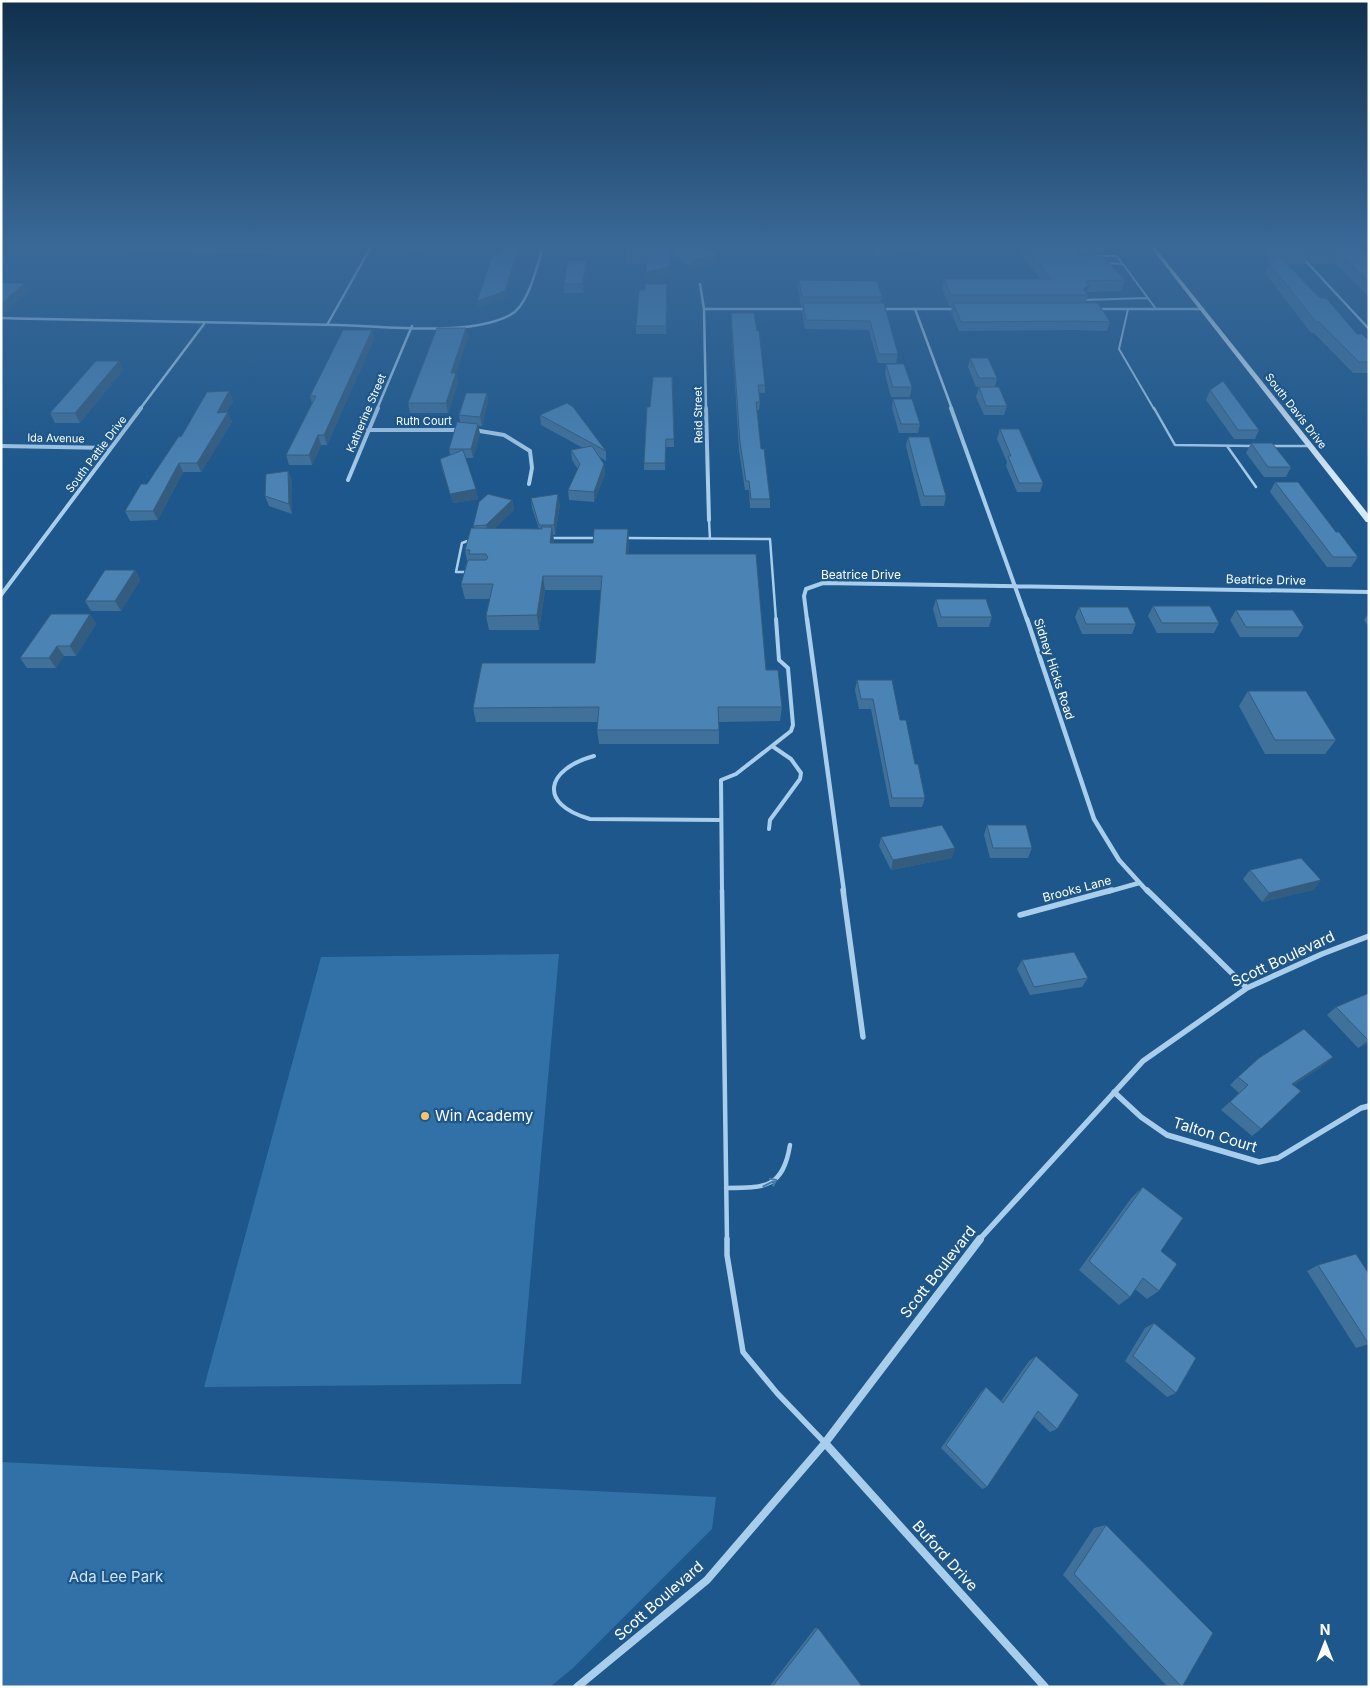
<svg xmlns="http://www.w3.org/2000/svg" width="1370" height="1688" font-family="Inter,sans-serif">
<style>
.green{fill:#3171a8}
.lines{fill:none;stroke-linecap:round;stroke-linejoin:round}
.lane-far4{stroke:#a9ceec;stroke-width:2}
.lane-far3{stroke:#a9ceec;stroke-width:2.5}
.lane-far2{stroke:#a9ceec;stroke-width:4}
.lane-far1{stroke:#a9ceec;stroke-width:4.5}
.lane{stroke:#a9ceec;stroke-width:5.5}
.street-far4{stroke:#a9ceec;stroke-width:2.5}
.street-far3{stroke:#a9ceec;stroke-width:4}
.street-far2{stroke:#a9ceec;stroke-width:4.5}
.street-far1{stroke:#a9ceec;stroke-width:5.5}
.street{stroke:#a9ceec;stroke-width:8}
.secondary{fill:#d5e8f9;fill-rule:evenodd}
.wall{fill:#40719b}
.shaded-wall{fill:#345c7e}
.building{fill:#4a83b4;stroke:#345c7e}
.oneway{stroke:#477ba8}
.poi-dot{fill:#fbc368;stroke:#1d578b;stroke-width:2}
.labels{text-anchor:middle;stroke-width:4.5;stroke-linejoin:round;paint-order:stroke}
.far-street-label{font-size:11px;fill:#fff;stroke:#1d578b}
.street-label{font-size:12px;fill:#fff;stroke:#1d578b}
.near-street-label{font-size:15px;fill:#fff;stroke:#1d578b}
.near-poi-label{font-size:15px;fill:#fff;stroke:#1d578b;text-anchor:start}
.near-park-label{font-size:15px;fill:#cee5f9;stroke:#1d578b}
</style>
<rect width="100%" height="100%" fill="#1d578b"/>
<path class="green" d="M559,954L521,1384L204,1387L321,957Z
M1,1462L716,1497L712,1529L573,1668L550,1687H1Z"/>
<g class="lines">
<path class="lane-far4" d="M1115,245L1153,246
M1093,256H1117L1156,309
M1105,263L1123,264
M1083,300L1148,298
M1128,309L1119,349L1154,409"/>
<path class="lane-far3" d="M1154,408L1175,445L1253,446
M1227,446L1256,487
M1270,446H1310
M709,520L710,539
M550,538H598
M625,538L770,539L776,620
M470,572H456L462,543L473,539"/>
<path class="lane-far2" d="M594,756C546,769 537,804 590,819L721,820
M769,829L770,820L800,779L801,773L791,759L772,746
M722,892L721,780L736,774L791,731L793,725L788,668L779,660L776,619"/>
<path class="lane-far1" d="M722,890L727,1240
M726,1188C765,1188 783,1188 790,1145"/>
<path class="lane" d="M727,1239V1255L743,1352L777,1393L825,1443"/>
<path class="street-far4" d="M1303,258L1369,329
M700,284L704,309L706,409
M704,309H808
M879,309H958
M915,309L952,409
M1097,309H1203
M1,318C113,321 225,322 338,325C385,326 468,337 510,315C529,306 537,264 544,245
M327,325L372,245
M140,409L204,324
M377,409L412,326"/>
<path class="street-far3" d="M706,408L709,520
M951,408L1027,620
M368,430H460
M474,430L504,435L530,451L532,468L529,484
M1,446L111,448
M348,480L378,408
M1,595L141,408
M807,620L804,596L806,589L823,583L1369,592"/>
<path class="street-far2" d="M807,619L844,892
M1027,619L1094,819L1119,860L1148,892
M1107,892L1139,883"/>
<path class="street-far1" d="M843,890L863,1037
M1147,890L1247,988
M1020,915L1112,890
M1114,1092L1141,1117L1167,1135L1259,1162L1278,1158L1361,1108L1369,1106
M979,1240L1143,1061L1247,988L1322,954L1369,936"/>
<path class="street" d="M825,1443L1045,1687
M577,1687L707,1580L825,1443L980,1239"/>
<path class="secondary" d="M1149,245H1153L1369,515V522H1366Z"/>
</g>
<path class="wall" d="M1,245H289L283,253L271,254L142,252L141,249L72,248L71,246L1,247Z
M427,245L425,250H406V246Z
M627,245H704L717,255V263L692,268L670,250L669,275L646,280L647,264H626V256Z
M707,245H765V247H707Z
M871,245H1108L1106,250L1077,252L1079,255L1125,280L1121,291L1087,292V294L1088,295L1086,303L1110,322L1107,331L1076,330L959,331L951,312L952,306H949L942,290L944,279H1040L1017,248L924,246L920,247L919,252H896L895,256H875Z
M1268,245H1356L1369,255V297L1342,270L1335,264L1328,262L1327,264H1313L1307,259L1305,264L1288,265L1320,298L1357,334L1369,341V373H1353L1314,333H1311L1265,273L1269,265L1267,249Z
M587,269L583,293H564V284Z
M799,280L882,297L881,303L898,354L896,363H878L869,330L805,329L802,312L803,306H801L798,289Z
M667,284L666,334H636V326L645,290Z
M731,313L757,331L765,385V393H759L760,402L759,410H757L761,449L770,499V508H750L749,490H745L739,450L731,321Z
M372,330L374,339L327,445H321L312,465H289L286,455L312,403L310,396Z
M468,337L456,373L458,383L448,413H410L408,403Z
M970,358L997,378L995,387H976L968,367Z
M119,361L123,370L80,423H55L50,413Z
M886,364L912,387L910,397H891L885,374Z
M672,377L674,447H666L665,470H644V463L650,407Z
M979,387L1007,406L1004,415H984L976,397Z
M1210,390L1259,430L1255,439H1234L1206,400Z
M229,391L233,401L226,412L232,422L201,472H183L158,520L130,521L125,511L147,484L181,437Z
M487,393L488,402L482,426H478L480,434L473,458H466L478,499L453,503L442,469L440,459L450,455L449,449L460,423L459,415Z
M893,399L920,424L918,433H899L892,408Z
M540,415L606,451V461L598,456L604,464L605,474L594,502L569,500L568,490L578,469L572,460L571,450L583,448L541,425Z
M1000,429L1043,483L1040,492H1017L1006,466L1007,462L997,439Z
M908,437L946,496L944,506H921L906,446Z
M1251,443L1291,467L1286,477H1264L1246,453Z
M288,471L292,481V514L269,506L265,496Z
M1275,482L1336,532L1358,557L1351,567H1327L1270,492Z
M531,498L560,504L555,535H553L554,543H593L628,529L629,544L628,554L766,670L782,707L780,721L719,722V744H599L597,730L598,722H476L473,708L595,663L601,590H545L539,630H489L486,616L490,599H465L461,584L467,561L465,550L474,528L473,526L512,500L514,510L495,528L539,529L532,508Z
M135,570L140,580L121,611H91L85,601Z
M936,599L992,617L989,627H938L933,609Z
M1153,606L1219,623L1214,633H1157L1148,616Z
M1079,607L1136,624L1132,634H1082L1075,617Z
M1236,610L1304,627L1298,637H1240L1230,620Z
M1369,613V627L1364,620Z
M90,614L96,624L76,656H64L56,668H27L20,658Z
M857,680L900,720L925,798L922,807H890L871,709H859L855,690Z
M1248,691L1336,740L1325,754H1265L1239,706Z
M987,825L1032,848L1028,858H990L984,835Z
M881,837L952,858L891,870L879,846Z
M1250,870L1321,880L1313,890L1262,902L1243,879Z
M1022,960L1088,978L1082,987L1030,995L1017,969Z
M1369,993V1043L1358,1048L1327,1015L1336,1007Z
M1333,1057L1324,1065L1294,1085L1261,1129L1252,1136L1221,1110L1239,1093L1230,1085L1238,1077Z
M1143,1187L1161,1251L1159,1291L1147,1299L1135,1289L1130,1297L1119,1305L1079,1270L1132,1197Z
M1318,1265L1369,1274V1344L1356,1348L1307,1271Z
M1154,1323L1176,1393L1167,1397L1125,1361L1145,1328Z
M1036,1356L1057,1429L1050,1432L1034,1417L987,1487L982,1489L941,1448L981,1392L986,1387L1001,1401L1029,1361Z
M1106,1525L1182,1687L1166,1685L1063,1575L1094,1528Z
M815,1628H818L859,1687H769Z"/>
<path class="shaded-wall" d="M283,245H289L283,253L271,254L269,248Z
M519,245H522L506,298L478,308L477,301Z
M670,245L669,275L646,280V272Z
M717,255V263L692,268V260Z
M586,260L587,269L583,293L582,284Z
M25,283L29,291L4,315H1V304Z
M1089,286L1086,295H1082L1085,287Z
M466,328L468,337L453,383L451,373Z
M372,330L374,339L327,445L324,435Z
M119,361L123,370L80,423L75,413Z
M456,373L458,383L448,413L446,403Z
M229,391L233,401L221,422L217,413Z
M487,393L488,402L482,426L480,417Z
M228,412L232,422L201,472L197,463Z
M478,424L480,434L473,458L471,449Z
M318,435L321,445L312,465L309,455Z
M179,463L183,472L158,520L153,511Z
M604,464L605,474L594,502V492Z
M288,471L292,481V514L289,504Z
M476,489L478,499L453,503L450,494Z
M558,494L560,504L555,535L554,525Z
M512,500L514,510L488,535L486,525Z
M552,527L554,541L551,558L550,543Z
M628,529L629,544L627,569L626,554Z
M135,570L140,580L121,611L115,601Z
M543,576L545,590L539,630L537,615Z
M90,614L96,624L76,656L70,646Z
M57,646L64,656L56,668L49,658Z
M955,848L952,858L891,870L893,860Z
M1321,880L1313,890L1262,902L1269,893Z
M1369,1040V1043L1358,1048Z
M1333,1057L1324,1065L1283,1092L1292,1084Z"/>
<path class="building" d="M141,245H283L282,247L269,248L140,246Z
M406,245H425L424,246H406Z
M501,245H519L505,291L477,301L493,254H499Z
M627,245H670L669,267L646,272L647,256H626Z
M673,245H704L717,255L692,260Z
M1025,245H1071L1079,255L1103,256L1125,280L1086,281L1089,286L1085,287L1084,290L1088,295H951L944,279H1051Z
M1272,245H1296L1309,255L1279,256L1320,298H1326L1357,334H1362L1369,341V362H1359L1319,322H1316L1269,263L1279,256H1273Z
M1306,245H1356L1369,255V282L1347,260L1339,254L1332,252V254H1318Z
M568,260H586L582,284H564Z
M799,280L877,281L882,297H802Z
M1,283H25L1,304Z
M645,284H667L666,326H636L639,290H645Z
M803,303H884L898,354H879L870,321L806,320Z
M953,303H1098L1110,322L1079,321L961,322Z
M731,313H754L757,331H759L765,385H758L760,402H756L761,449H764L770,499H751L749,481H746L740,442Z
M437,328H466L451,373H456L446,403H408Z
M343,330H372L324,435H318L309,455H286L316,396H310Z
M970,358H988L997,378H979Z
M96,361H119L75,413H50Z
M886,364H904L912,387H893Z
M653,377H672L674,439H666L665,463H644L647,407H650Z
M1223,381L1259,430H1238L1210,390Z
M979,387H999L1007,406H986Z
M229,391L217,413L228,412L197,463H179L153,511H125L141,484H147L179,436L181,437L207,392Z
M466,393H487L480,417L459,415Z
M893,399H912L920,424H901Z
M567,403L573,407L606,451L540,415Z
M457,422L478,424L471,449H449Z
M1000,429H1019L1043,483H1019L1008,456H1011Z
M908,437H929L946,496H924L917,472Z
M1251,443H1272L1291,467H1268Z
M592,446L604,464L594,492L568,490L580,464L571,450Z
M463,450L476,489L450,494L440,459Z
M288,471L289,504L265,496L266,474Z
M1275,482H1298L1336,532H1339L1358,557H1333Z
M488,494L512,500L486,525L473,526L479,502Z
M558,494L554,525H539L531,498Z
M541,527H552L550,543H593L594,529H628L626,554H756L766,670H778L782,707H718L719,730H597L599,707L473,708L482,663H595L602,576H543L537,615L486,616L493,584H461L468,560H486L488,558L486,554H469L470,550H465L471,528L542,529Z
M105,570H135L115,601H85Z
M936,599H986L992,617H941Z
M1153,606H1210L1219,623H1162Z
M1079,607H1128L1136,624H1086Z
M1236,610H1293L1304,627H1246Z
M51,614H90L70,646H57L49,658H20Z
M857,680H892L900,720H906L915,764H918L925,798H892L873,699H861Z
M1248,691H1306L1336,740H1275Z
M942,825L955,848L893,860L881,837Z
M987,825H1026L1032,848H993Z
M1301,858L1321,880L1269,893L1250,870Z
M1074,952L1088,978L1034,987L1022,960Z
M1369,993V1040H1368L1336,1007Z
M1304,1029L1333,1057L1292,1084L1301,1091L1261,1129L1230,1102L1248,1085L1238,1077L1259,1058Z
M1143,1187L1183,1218L1161,1251L1177,1264L1159,1291L1143,1278L1130,1297L1089,1261Z
M1356,1254L1369,1274V1343H1368L1318,1265Z
M1154,1323L1196,1358L1176,1393L1133,1356Z
M1036,1356L1079,1395L1057,1429L1038,1411L987,1487L946,1445L986,1387L1003,1403Z
M1106,1525L1213,1633L1182,1687L1074,1574Z
M818,1628L861,1685L859,1687H772Z"/>
<defs><path id="oneway-shaft" d="M-6 0H5M1.5-3L5.5 0L1.5 3" fill="none" stroke-width="1.6" stroke-linecap="round" stroke-linejoin="round" transform="scale(1.25)"/></defs>
<use class="oneway" href="#oneway-shaft" transform="translate(770 1183) rotate(-27)"/>
<linearGradient id="sky" x2="0" y2="1"><stop stop-color="#10304c"/><stop offset="0.51" stop-color="#3a6998"/><stop offset="1" stop-color="#3a6998" stop-opacity="0"/></linearGradient>
<rect width="1370" height="481" fill="url(#sky)"/>
<circle class="poi-dot" cx="425" cy="1116" r="5"/>
<g class="labels">
<g class="far-street-label">
<text transform="translate(1296 411) rotate(52)" y="4">South Davis Drive</text>
<text transform="translate(366 413) rotate(-67)" y="4">Katherine Street</text>
<text transform="translate(698 415) rotate(-91)" y="4">Reid Street</text>
<text x="424" y="425">Ruth Court</text>
<text transform="translate(56 438) rotate(1)" y="4">Ida Avenue</text>
<text transform="translate(96 454) rotate(-53)" y="4">South Pattie Drive</text>
</g>
<g class="street-label">
<text x="861" y="579">Beatrice Drive</text>
<text transform="translate(1266 580) rotate(1)" y="4">Beatrice Drive</text>
<text transform="translate(1054 669) rotate(72)" y="4">Sidney Hicks Road</text>
<text transform="translate(1077 889) rotate(-15)" y="4">Brooks Lane</text>
</g>
<g class="near-street-label">
<text transform="translate(1283 959) rotate(-25)" y="5">Scott Boulevard</text>
<text transform="translate(1215 1135) rotate(17)" y="5">Talton Court</text>
<text transform="translate(938 1272) rotate(-52)" y="5">Scott Boulevard</text>
<text transform="translate(945 1556) rotate(48)" y="5">Buford Drive</text>
<text transform="translate(659 1601) rotate(-41)" y="5">Scott Boulevard</text>
</g>
<g class="near-poi-label">
<text x="435" y="1121">Win Academy</text>
</g>
<g class="near-park-label">
<text x="116" y="1582">Ada Lee Park</text>
</g>
</g>
<rect width="1370" height="1688" fill="none" stroke="#ffffff" stroke-width="5"/>
<g transform="translate(1325 1643)" stroke="#1d578b" stroke-width="4" paint-order="stroke">
<path d="M0-4L9 19L0 12L-9 19Z" fill="#ffffff"/>
<text y="-8" font-size="14" font-weight="bold" text-anchor="middle" fill="#ffffff">N</text>
</g>
</svg>
